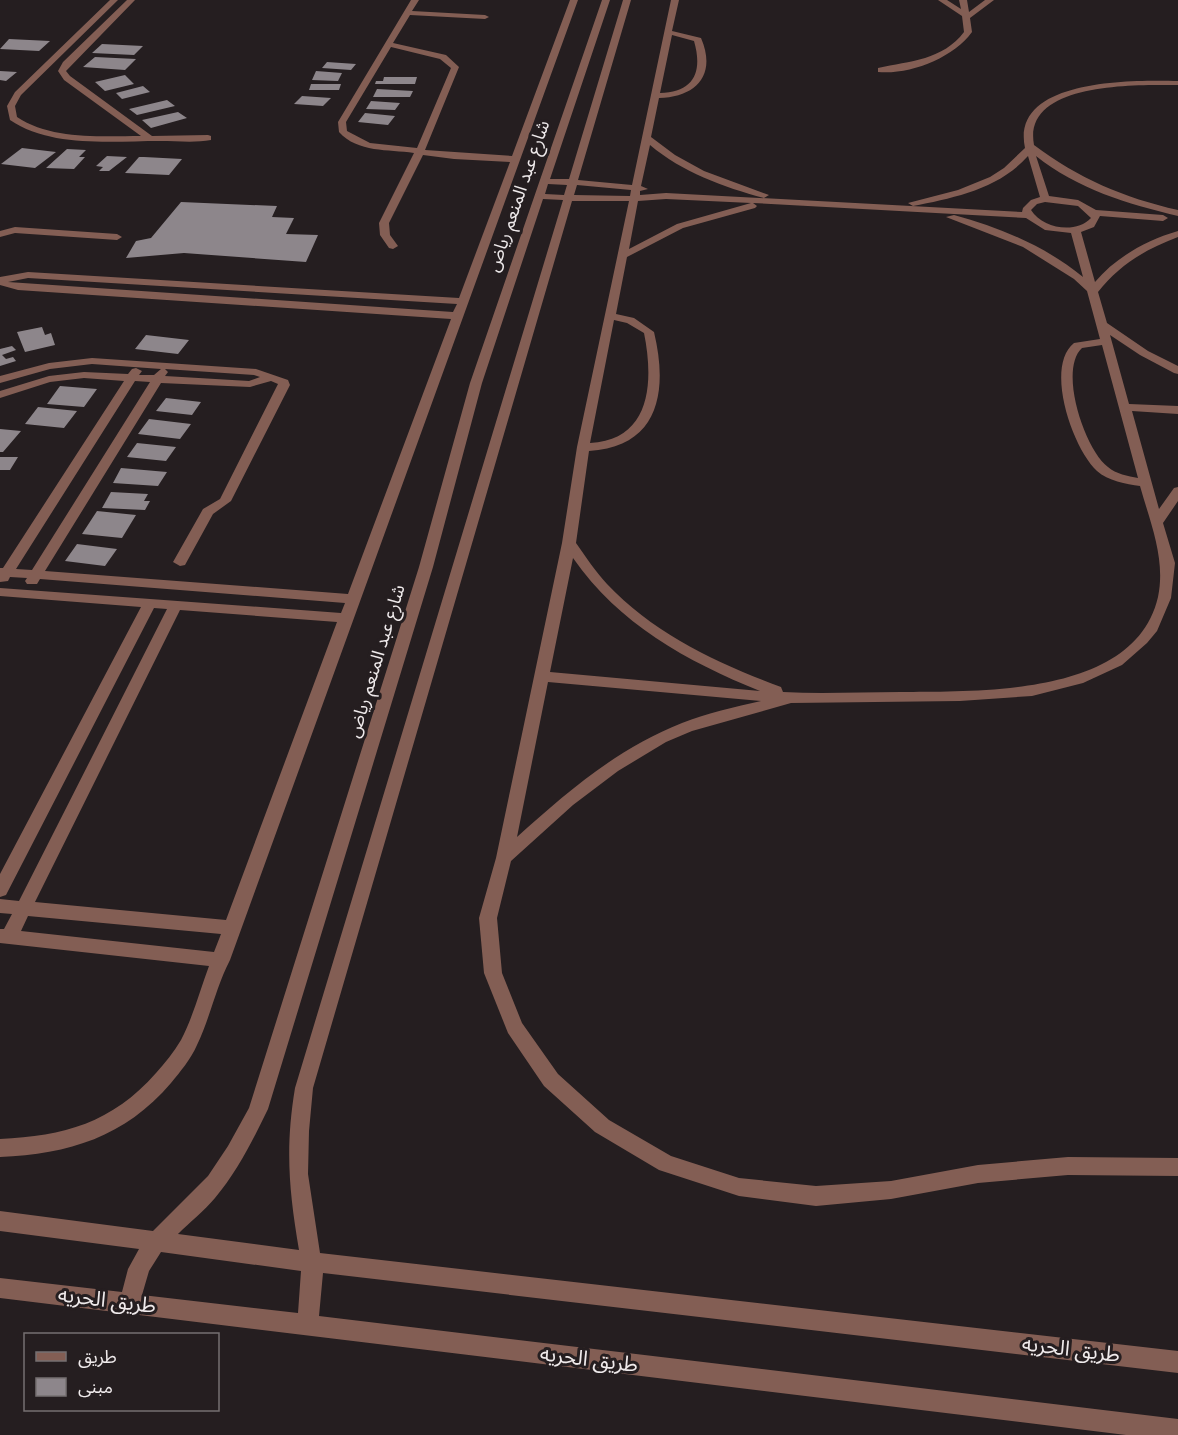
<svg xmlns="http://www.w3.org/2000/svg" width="1178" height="1435" font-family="Lato,'Noto Sans Arabic',sans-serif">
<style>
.building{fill:#8d868b}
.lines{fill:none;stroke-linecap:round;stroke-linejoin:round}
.minor{fill:#835e54;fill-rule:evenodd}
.labels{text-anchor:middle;stroke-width:6;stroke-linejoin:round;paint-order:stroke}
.street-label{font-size:18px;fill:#efeaeb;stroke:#251e20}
.near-street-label{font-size:21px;fill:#efeaeb;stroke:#251e20}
</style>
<rect width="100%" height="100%" fill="#251e20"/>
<path class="building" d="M9,39L50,41L39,51L0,49Z
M102,44L143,46L134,55L92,53Z
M95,57L136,59L125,70L83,67Z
M327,62L356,64L351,70L322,68Z
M0,71L17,72L6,81L0,80Z
M316,71L342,73L338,81L312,80Z
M125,75L134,84L105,91L95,82Z
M384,77H417L415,84H375L376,81H383Z
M311,84H341L339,90H309Z
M143,86L150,92L122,99L116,93Z
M377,89L413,91L410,97H373Z
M302,96L331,98L323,106L294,104Z
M167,100L175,106L137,115L129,109Z
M371,101L400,103L395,110L366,109Z
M178,112L187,118L151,128L142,120Z
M365,113L395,116L388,125L358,122Z
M22,148L56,152L35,168L1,164Z
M67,149L86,150L79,157H85L74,169L46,168Z
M107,156L127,157L109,171H99L103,167L96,166Z
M139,157H144L182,159L169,175L125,173Z
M181,202L277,206L272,217L294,218L286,234L318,235L306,262L184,253L126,258L136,241L151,238Z
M42,327L45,335L51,333L55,345L25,352L17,332Z
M146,335L189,340L178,354L135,349Z
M12,346L16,350L2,355L6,359L13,357L16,361L0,366V349Z
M60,386L97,389L84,407L47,404Z
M166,398L201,402L192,415L156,411Z
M38,407L77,411L64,428L25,424Z
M149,419L191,424L180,439L138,434Z
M0,429L21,431L3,452H0Z
M137,443L176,447L166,461L127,457Z
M0,457H18L10,470H0Z
M121,468L167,472L158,486L113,483Z
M111,492L148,494L144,501H150L145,510L102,508Z
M97,511L136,515L122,538L82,534Z
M77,544L117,549L105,566L65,561Z"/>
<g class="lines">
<path class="minor" d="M110,0H118L21,95L15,106L17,117C51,140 101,136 141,136L64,80L58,71L63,62L127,0H135L66,71L70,76L152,136L208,135L211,136V140C195,143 177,141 160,141C112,141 51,148 10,120L7,106L15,92Z
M411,0H419L412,11L485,15L489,17L485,19L410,15L393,43L446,55L459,67L425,150L512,156L570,0H578L230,960C216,987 210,1018 197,1045C191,1059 180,1072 171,1083C125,1137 69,1154 0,1157V1139C64,1136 112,1123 156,1073C165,1063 174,1052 181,1040C193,1017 200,990 209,966L0,943V929H4L12,914L0,913V899L19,901L167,609L154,608L6,895L0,897V874L141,607L0,596V588L341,613L345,603L40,579L37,584H27L25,581L27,578L10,577L8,581L0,582V568H3L124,381L84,378L50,382L0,398V391L49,376L84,372L128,374L132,369L136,368L142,371L139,375H154L161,369L92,364L50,369L0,383V376L49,363L92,358L256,369L288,380L290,385L231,501L213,514L185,565L180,566L173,562L203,509L220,499L278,384L271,381L250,387L161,383L45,571L348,594L451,319L18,290L0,285V277L28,272L459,298L510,162L454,159L423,155L389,223L390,235L398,246L393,249L389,248L380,235L379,223L414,153C388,149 358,153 339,132L338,122ZM391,47L440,59L451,68L417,148L370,143L347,131L346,122ZM28,278L457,304L453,312L8,282ZM165,369L254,375L260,377L249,381L165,376L168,372ZM135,381L150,382L32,570L16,569ZM180,610L337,622L226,920L35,902ZM28,916L221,934L214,952L21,931Z
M602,0H610L550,179H569L623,0H631L578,180L632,185L671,0H679L672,31L701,38C717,75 696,97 659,98L651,137L675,155L704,171L769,195L764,198C723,187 682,172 650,145L641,186L648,189L640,191V195L666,193L1022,212L1023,208L1031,200L1040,197L1028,156C999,189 953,198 913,206L908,203L958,190L990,177L1004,168L1025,148C1010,78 1134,80 1178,81V85C1138,85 1022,81 1034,145C1078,178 1124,198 1178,210V216C1128,204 1077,189 1036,156L1049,196L1078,200L1096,210L1163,215L1168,218L1163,221L1100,216L1094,227L1081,232L1095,282C1116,257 1147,240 1178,231V237C1146,249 1119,265 1098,292L1107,323L1148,351L1178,366V374L1174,373L1140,355L1110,335L1129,404L1178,406V414L1132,411L1159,509L1174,488L1178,487V501L1163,523L1175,563L1171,598L1157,631L1147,643L1122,665L1083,683L1032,696L960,701L791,703L692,731L666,742L618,771L573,805L511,861L497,918L502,973L522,1023L558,1074L609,1120L671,1156L739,1178L816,1186L891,1181L978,1165L1068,1157L1178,1158V1176L1068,1175L978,1183L891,1199L816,1206L739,1196L659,1170L595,1132L544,1086L508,1033L484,973L479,918L496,858L562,543L577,447L629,201H572L313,1088L309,1131L308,1174L320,1253L1178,1351V1373L323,1273L319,1316L1178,1419V1435H1126L0,1298V1278L122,1292L128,1269L139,1249L0,1231V1211L153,1231L208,1176L228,1146L249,1108L419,567L470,383ZM672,35L694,41C703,72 694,92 660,93ZM548,184L567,185L564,195L545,194ZM577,185L631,190L630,196L574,195ZM543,199L563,200L295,1088C285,1148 289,1191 299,1250L178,1234C190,1222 204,1211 215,1198C237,1172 253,1140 268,1109L433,567L482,383ZM666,199L751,203L677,224L629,249L638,201ZM1045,202L1078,206L1091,218C1076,234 1043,229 1031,210L1037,204ZM753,203L1026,218L1045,230L1071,233L1083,277C1045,246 1001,228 954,215L946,217L1023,247L1074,279L1087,291L1100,339L1074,343C1044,367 1073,449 1097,471C1108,481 1126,484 1140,486C1150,522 1166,559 1158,597C1135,697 979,691 901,692C861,692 822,694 783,692L781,687C717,663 654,634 607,584C595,571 586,557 576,543L589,451C660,447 668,390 654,332L634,318L616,314L627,257L683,228L755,208L757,206ZM614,320L627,323L644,333C654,382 651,440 590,443ZM1102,345L1138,478C1128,476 1116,474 1108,467C1085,450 1058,370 1082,348ZM573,558C619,624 686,661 760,691L550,672ZM548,682L761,701C735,707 707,713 682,723C618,748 567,792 517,837ZM161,1252L301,1271L298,1313L142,1295L149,1271Z
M938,0H947L961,9L959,0H967L969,12L985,0H994L970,18L972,32C953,58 910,75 878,72V68C910,61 943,60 964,32L962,16Z
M15,227L117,234L122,237L117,240L15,233L0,237V231Z"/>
</g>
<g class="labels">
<g class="street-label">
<text transform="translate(518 196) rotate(-71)" y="6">شارع عبد المنعم رياض</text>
<text transform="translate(376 661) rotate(-73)" y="6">شارع عبد المنعم رياض</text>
</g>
<g class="near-street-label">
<text transform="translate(107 1300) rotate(7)" y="7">طريق الحريه</text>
<text transform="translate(1071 1349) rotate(7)" y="7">طريق الحريه</text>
<text transform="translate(589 1359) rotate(7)" y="7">طريق الحريه</text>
</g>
</g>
<rect x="24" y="1333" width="195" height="78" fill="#251e20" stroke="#767071" stroke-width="1.5"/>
<rect x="36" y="1352" width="30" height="9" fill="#835e54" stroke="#767071" stroke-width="1.5"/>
<text x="78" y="1363" font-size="18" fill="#efeaeb">طريق</text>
<rect x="36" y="1378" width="30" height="18" fill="#8d868b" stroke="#767071" stroke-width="1.5"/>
<text x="78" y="1393" font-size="18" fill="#efeaeb">مبنى</text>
</svg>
